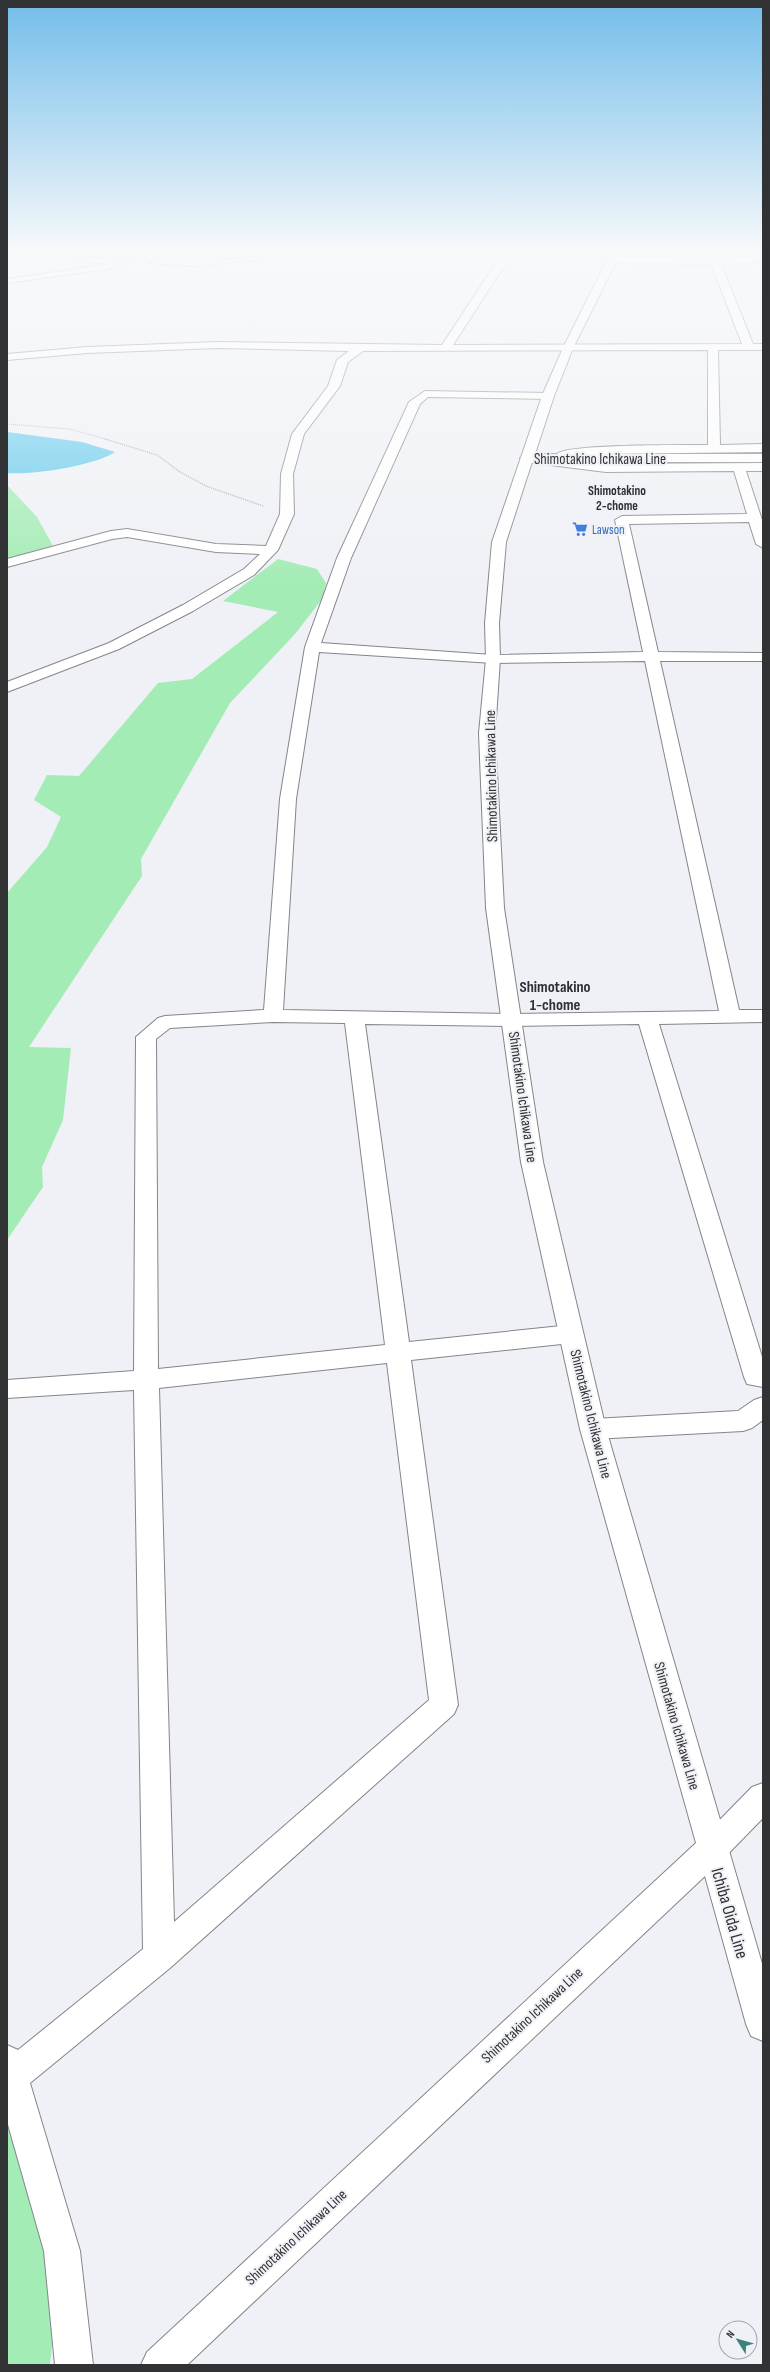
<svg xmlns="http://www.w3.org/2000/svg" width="770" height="2372" font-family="'Sofia Sans Condensed',sans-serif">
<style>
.green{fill:#a4ecb5}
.water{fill:#63caeb}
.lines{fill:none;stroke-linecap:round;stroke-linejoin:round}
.service-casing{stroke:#84858a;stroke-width:2}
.minor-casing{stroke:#84858a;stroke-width:2}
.tertiary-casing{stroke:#84858a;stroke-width:2}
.secondary-casing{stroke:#84858a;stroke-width:2}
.path-far1{stroke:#acadb1;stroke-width:1;stroke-dasharray:1 1;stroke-linecap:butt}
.path{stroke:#acadb1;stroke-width:1.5;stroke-dasharray:1 1;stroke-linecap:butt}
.service{fill:#fff;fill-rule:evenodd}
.minor{fill:#fff;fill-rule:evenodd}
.tertiary{fill:#fff;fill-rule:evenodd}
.secondary{fill:#fff;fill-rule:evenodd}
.labels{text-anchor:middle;stroke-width:4;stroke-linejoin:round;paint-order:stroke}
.far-neighbourhood-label{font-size:13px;font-weight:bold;fill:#2f3034;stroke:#eff1f6}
.far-shop-label{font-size:13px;fill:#366cbe;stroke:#eff1f6;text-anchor:start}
.street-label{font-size:15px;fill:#313234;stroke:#eff1f6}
.neighbourhood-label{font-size:16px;font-weight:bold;fill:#2f3034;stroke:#eff1f6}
.near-street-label{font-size:18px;fill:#313234;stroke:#eff1f6}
</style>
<rect width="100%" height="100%" fill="#eff1f6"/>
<path class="green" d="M7,485L37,517L53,546L7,560Z
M278,559L317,569L326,583L323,598L295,634L230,703L141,859L142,876L29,1047L71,1048L63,1120L42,1167L43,1187L7,1240V893L47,847L61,817L34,800L47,775L79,776L158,683L192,679L278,612L223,601Z
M7,2062L62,2251L50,2365H7Z"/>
<path class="water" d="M7,432L82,442L115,452C94,466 32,475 7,473Z"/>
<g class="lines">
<g class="service-casing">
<path id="service" d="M54,254L112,260L115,263L140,254H148L108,269L7,283V279L111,264L79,261Z
M294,254H317L195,266L150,263L153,261L195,262Z"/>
</g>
<g class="minor-casing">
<path id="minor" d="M502,254H512L453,345L742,344L711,264L611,263L606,260L611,257L748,258L746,254H756L759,261L757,263L721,264L753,344H763V350H718L720,445L763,444V452L601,454L563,458L557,454C564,444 688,445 708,445V350L363,351L348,362L340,386L304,434L293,474L294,514L278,550L254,575L193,611L119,649L7,692V682L109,643L183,605L244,569L260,554L216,552L127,537L112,539L7,567V559L111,531L127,529L216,544L266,546L280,514L281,474L292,434L328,386L337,360L349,351L218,348L87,353L7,360V354L87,347L218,342L442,345Z
M425,391L548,393L554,396L548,399L428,397L420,404L351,558L321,643L493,655L643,652L615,520L622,516L747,514L734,471L606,472L526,462L520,458L526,454L606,464L763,463V471H746L763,523V548L756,544L749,522L629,524L658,652L763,653V661H660L739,1010H763V1022L659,1024L763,1360V1387L747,1384L744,1377L639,1024L511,1026L365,1024L409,1342L571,1325L579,1328L583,1334L579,1340L571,1343L411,1360L458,1705L454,1714L170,1968L30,2083L80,2251L93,2365H55L44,2251L7,2121V2045L18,2050L143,1949L134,1390L7,1398V1380L134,1371L136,1037L158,1018L165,1016L264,1010L280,799L305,647L337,558L409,402ZM319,652L493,663L645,661L719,1011L511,1014L283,1010L296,799ZM273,1022L345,1023L385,1345L158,1369L156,1039L170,1028ZM387,1363L429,1700L174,1922L159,1388Z
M763,1397V1420L752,1428L743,1431L593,1439L584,1436L580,1429L584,1422L593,1419L738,1411L754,1400Z"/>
</g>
<g class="tertiary-casing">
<path id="tertiary" d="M763,1783V1818L723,1859L712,1864L701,1859L697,1849L701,1839L752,1787Z"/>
</g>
<g class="secondary-casing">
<path id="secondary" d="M610,254H620L573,348L554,396L535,454H763V462H532L506,542L499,623L500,659L495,733L504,908L543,1162L606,1429L763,1967V2041L751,2036L746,2024L705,1876L187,2365H141L147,2352L696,1843L580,1429L521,1162L486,908L479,733L486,659L485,623L492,542L542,396L563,348Z"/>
</g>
<path class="path-far1" d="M7,424L69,429L109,440"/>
<path class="path" d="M105,439L157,455L180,472L206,486L263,506"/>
<use href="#service" class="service"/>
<use href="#minor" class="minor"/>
<use href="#tertiary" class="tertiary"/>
<use href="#secondary" class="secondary"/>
</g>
<linearGradient id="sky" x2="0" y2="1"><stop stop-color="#73bde9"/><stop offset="0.43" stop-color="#f8f9fb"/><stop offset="1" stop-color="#f8f9fb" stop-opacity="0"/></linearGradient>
<rect width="770" height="586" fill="url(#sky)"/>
<defs>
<g id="supermarket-bare" transform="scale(1.2)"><path d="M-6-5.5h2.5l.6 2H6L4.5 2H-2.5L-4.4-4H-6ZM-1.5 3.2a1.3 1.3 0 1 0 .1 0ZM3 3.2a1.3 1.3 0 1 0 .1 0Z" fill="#3f7fe0" stroke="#eff1f6" stroke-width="2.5" paint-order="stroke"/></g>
</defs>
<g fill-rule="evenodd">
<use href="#supermarket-bare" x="580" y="529"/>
</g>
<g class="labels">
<g class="far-neighbourhood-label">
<text x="617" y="495">Shimotakino<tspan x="617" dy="15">2-chome</tspan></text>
</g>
<g class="far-shop-label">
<text x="592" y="534">Lawson</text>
</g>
<g class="street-label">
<text x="600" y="464">Shimotakino Ichikawa Line</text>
<text transform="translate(491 776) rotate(-91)" y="5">Shimotakino Ichikawa Line</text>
<text transform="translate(523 1097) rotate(82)" y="5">Shimotakino Ichikawa Line</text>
<text transform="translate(591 1414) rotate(76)" y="5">Shimotakino Ichikawa Line</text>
<text transform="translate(677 1726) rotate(74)" y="5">Shimotakino Ichikawa Line</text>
<text transform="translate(532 2015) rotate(-43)" y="5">Shimotakino Ichikawa Line</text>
<text transform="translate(296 2237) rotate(-43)" y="5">Shimotakino Ichikawa Line</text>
</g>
<g class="neighbourhood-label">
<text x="555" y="992">Shimotakino<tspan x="555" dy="18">1-chome</tspan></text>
</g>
<g class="near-street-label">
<text transform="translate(730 1913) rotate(74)" y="6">Ichiba Oida Line</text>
</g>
</g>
<rect width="770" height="2372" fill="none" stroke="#313234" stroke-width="16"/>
<g transform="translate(738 2340) rotate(307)"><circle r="19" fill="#eff1f6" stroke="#a3a5a8"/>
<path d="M0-3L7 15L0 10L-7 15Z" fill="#3d837a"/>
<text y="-6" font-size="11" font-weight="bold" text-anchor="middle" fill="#313234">N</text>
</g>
</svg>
